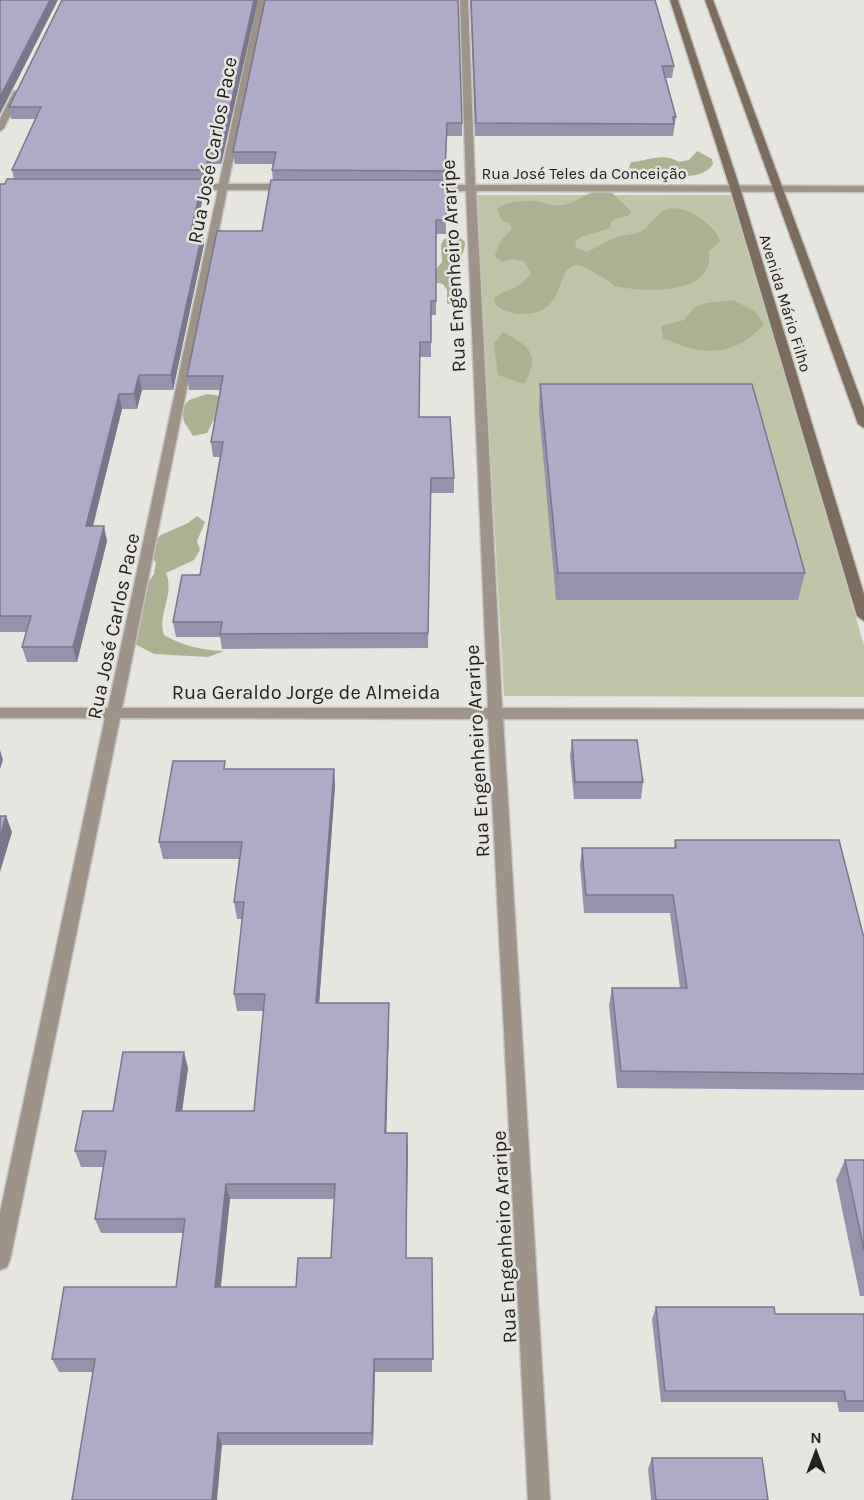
<svg xmlns="http://www.w3.org/2000/svg" width="864" height="1500" font-family="Karla,sans-serif">
<style>
.green{fill:#c1c5a8}
.forest{fill:#adb192}
.lines{fill:none;stroke-linecap:round;stroke-linejoin:round}
.minor-casing{stroke:#c4c2bc;stroke-width:3}
.secondary-casing{stroke:#c4c2bc;stroke-width:3}
.minor{fill:#9e9389;fill-rule:evenodd}
.secondary{fill:#7b6c5e;fill-rule:evenodd}
.wall{fill:#9692ac;fill-rule:evenodd}
.shaded-wall{fill:#7a778c}
.building{fill:#afaac8;stroke:#7a778c;stroke-width:1.5;fill-rule:evenodd}
.labels{text-anchor:middle;stroke-width:5;stroke-linejoin:round;paint-order:stroke}
.far-street-label{font-size:16px;fill:#22211f;stroke:#e7e5df}
.street-label{font-size:20px;fill:#22211f;stroke:#e7e5df}
</style>
<rect width="100%" height="100%" fill="#e7e5df"/>
<path class="green" d="M476,195H732L864,645V697L504,696Z"/>
<path class="forest" d="M697,151L712,159L713,164C701,185 655,173 634,172L629,168L631,162C649,161 662,152 679,162L689,160Z
M598,191H610L631,211L628,216L617,218L611,222L610,228L581,237L575,242L576,248L587,252C596,248 603,243 612,239C622,234 633,236 643,230C652,224 657,212 668,209C685,204 716,225 720,241L709,251C715,297 644,292 614,286C609,279 602,278 595,273C559,248 565,291 550,304C536,318 509,317 495,304L494,298C510,286 516,293 531,273L524,261L512,259L502,262L495,257C496,247 504,236 512,229L510,224L501,220L497,208C507,202 528,199 540,202C547,203 553,207 563,205C576,203 585,193 598,191Z
M458,236L465,242C465,254 460,257 451,265L463,296V303L455,308L447,303V290L443,284L432,282L436,269L442,262L441,245L444,239Z
M733,300L755,311L764,325C732,358 702,356 663,338L661,326L684,320L694,308L706,303Z
M503,332C530,346 541,355 524,384L498,375L494,344Z
M207,394L221,396L217,417L213,421L207,433L193,436L184,422L182,409L189,400Z
M197,516L205,522L197,541L200,550L194,560L166,573C175,595 157,614 164,635C183,646 202,650 224,651L208,657L154,654L133,643L146,585L154,574L156,563L150,554L152,543L161,535L188,523Z"/>
<g class="lines">
<g class="minor-casing">
<path id="minor" d="M258,0H266L228,184H288L293,187L288,190H227L122,708H488L466,191H426L421,188L426,185H466L460,0H468L475,185L864,186V192L476,191L502,708L864,709V719H503L550,1500H528L488,719L120,718L10,1260L7,1267L0,1270V1213L105,718H0V708H108L218,190H183L178,187L183,184H219Z
M14,91L21,93L4,128L0,131V119Z"/>
</g>
<g class="secondary-casing">
<path id="secondary" d="M670,0H678L740,188L864,594V621L857,616L730,188Z
M705,0H713L864,408V428L858,424Z"/>
</g>
<use href="#minor" class="minor"/>
<use href="#secondary" class="secondary"/>
</g>
<path class="wall" d="M62,0H258L221,164H211L207,183H203L204,193L196,230H203L204,244L173,390H142L137,409H122L93,526L107,541L77,662H27L22,647L27,632H0V184H5L14,179L12,170L35,119H11L9,107Z
M265,0L462,123V136H447L445,180L446,234H436V315H431V357H420L419,417L454,478V493H431L428,648L222,649L220,637H176L173,622L200,575L220,457H213L211,442L220,390H189L187,376L262,231L273,180L272,170L273,164H235L233,152Z
M470,0H655L674,66L672,78H666L676,117L673,136H475Z
M540,384L805,573L798,600H556L539,411Z
M572,740L643,782L641,799H574L570,756Z
M227,769H334L335,786L319,1003H389V1019L386,1133H407L406,1258H432V1372H375L373,1445H222L93,1372H59L52,1359L176,1287L183,1233H101L95,1219L104,1167H81L75,1151L113,1111L188,1068L182,1111H254L263,1011H237L234,994L242,919H237L234,902L239,859H163L159,842ZM230,1199H334L331,1258L296,1287H221Z
M675,840L864,938V1090L617,1088L609,1005L612,988H680L670,913H584L580,865L582,848H674Z
M845,1160H864V1296H860L836,1180Z
M656,1307L775,1314H864V1412H839L837,1402H661L652,1319Z
M652,1458L768,1500H651L648,1469Z"/>
<path class="shaded-wall" d="M50,0H58L0,114V97Z
M254,0H258L221,164L220,152Z
M210,152L211,164L207,183L205,170Z
M203,179L204,193L192,244L191,230Z
M203,230L204,244L173,390L171,375Z
M139,375L142,390L137,409L134,394Z
M119,394L122,409L89,541L86,526Z
M104,526L107,541L77,662L73,647Z
M0,750L3,760L0,769Z
M334,769L335,786L318,1019L316,1003Z
M6,816L12,832L0,872V837Z
M389,1003V1019L386,1149L385,1133Z
M184,1052L188,1068L180,1126L176,1111Z
M407,1133L408,1149L406,1272V1258Z
M226,1184L230,1199L219,1301L215,1287Z
M374,1359L375,1372L373,1445L372,1433Z
M218,1433L222,1445L217,1500H212Z"/>
<path class="building" d="M0,0H50L0,97Z
M62,0H254L220,152H210L205,170H12L41,107H9Z
M265,0H458L462,123H447L445,171L272,170L276,152H233Z
M471,0H655L674,66H662L676,117H673L674,124L476,123Z
M7,179H203L191,230H203L171,375H139L134,394H119L86,526H104L73,647H22L31,616H0V184H5Z
M271,180H446V220H436V301H431V342H420L419,417H450L454,478H431L428,633L220,634L222,622H173L182,575H200L223,442H211L223,376H187L217,231H262Z
M540,384H752L805,573H558Z
M572,740H637L643,782H575Z
M173,761H225L224,769H334L316,1003H389L385,1133H407L406,1258H432L433,1359H374L372,1433H218L212,1500H72L95,1359H52L64,1287H176L185,1219H95L106,1151H75L83,1111H113L123,1052H184L176,1111H254L265,994H234L244,902H234L242,842H159ZM226,1184H335L331,1258H298L296,1287H215Z
M0,816H6L0,837Z
M675,840H839L864,938V1074L621,1071L612,988H687L673,895H586L582,848H676Z
M845,1160H864V1250Z
M656,1307H774L775,1314H864V1401H846L844,1391H665Z
M652,1458H762L768,1500H656Z"/>
<g class="labels">
<g class="far-street-label">
<text x="584" y="179">Rua José Teles da Conceição</text>
<text transform="translate(786 303) rotate(73)" y="6">Avenida Mário Filho</text>
</g>
<g class="street-label">
<text transform="translate(212 150) rotate(-79)" y="7">Rua José Carlos Pace</text>
<text transform="translate(453 266) rotate(-93)" y="7">Rua Engenheiro Araripe</text>
<text transform="translate(113 626) rotate(-78)" y="7">Rua José Carlos Pace</text>
<text x="306" y="699">Rua Geraldo Jorge de Almeida</text>
<text transform="translate(477 751) rotate(-93)" y="7">Rua Engenheiro Araripe</text>
<text transform="translate(504 1237) rotate(-93)" y="7">Rua Engenheiro Araripe</text>
</g>
</g>
<g transform="translate(816 1452)" stroke="#e7e5df" stroke-width="4.5" paint-order="stroke">
<path d="M0-4.5L10 22L0 15L-10 22Z" fill="#22211f"/>
<text y="-9" font-size="16" font-weight="bold" text-anchor="middle" fill="#22211f">N</text>
</g>
</svg>
